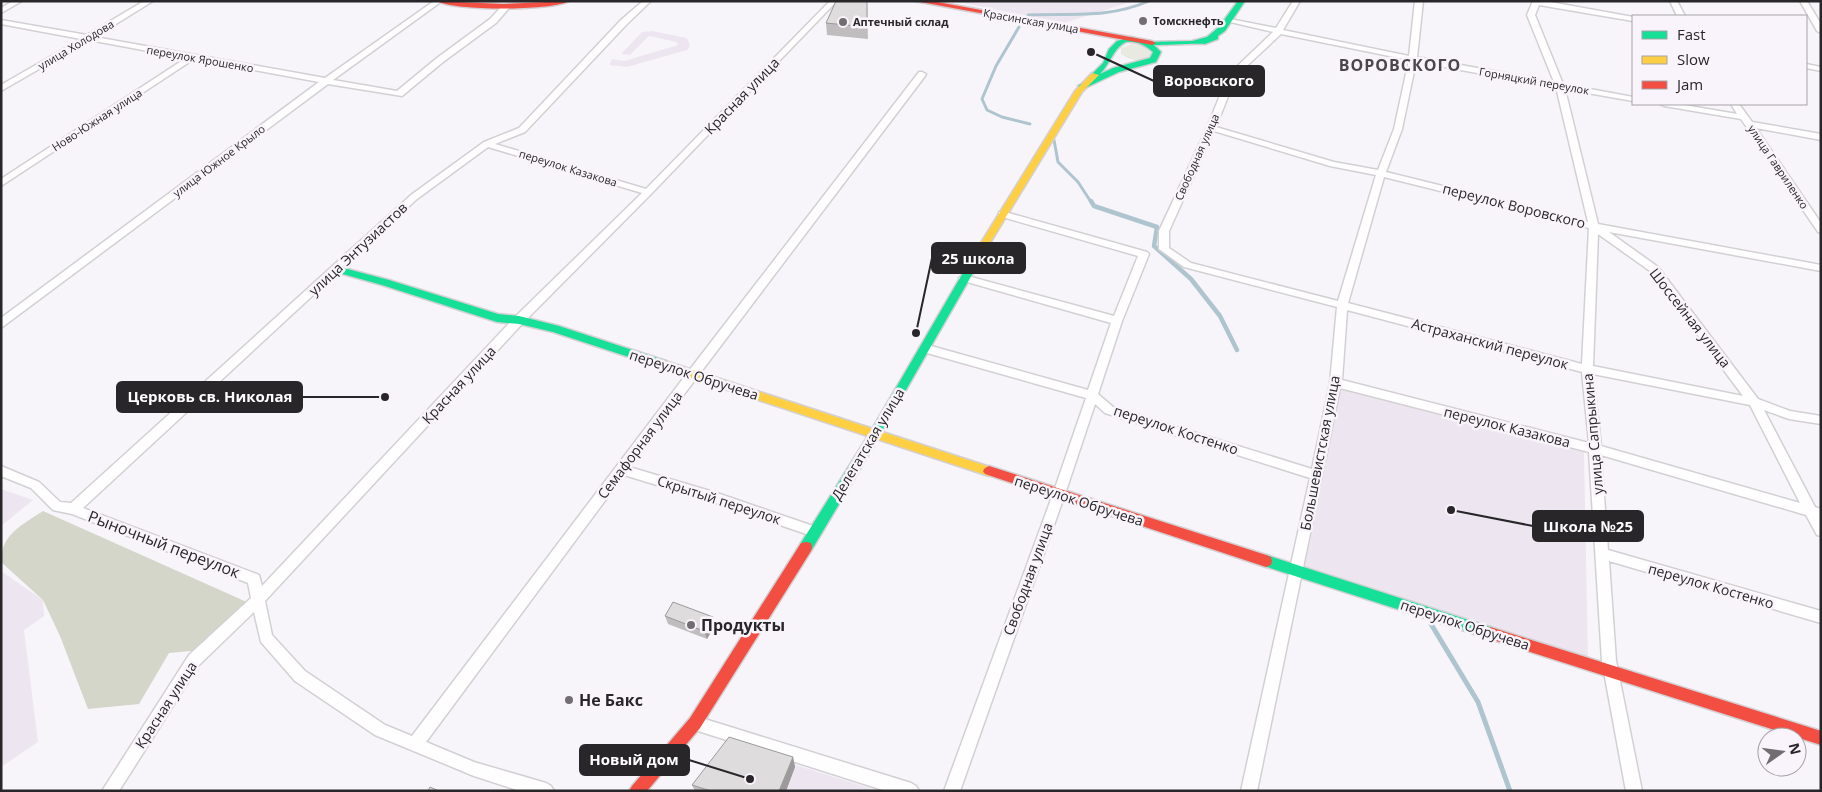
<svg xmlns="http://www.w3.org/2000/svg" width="1822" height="792" font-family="'Open Sans',sans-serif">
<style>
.built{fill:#ede6f0}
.green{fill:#e8e9e1}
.forest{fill:#d3d6c8}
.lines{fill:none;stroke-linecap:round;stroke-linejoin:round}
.stream-far2{stroke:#aec5d0;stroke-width:3}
.stream-far1{stroke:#aec5d0;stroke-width:4.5}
.stream{stroke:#aec5d0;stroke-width:5}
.street-casing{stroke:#d3d0d4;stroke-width:3}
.fast-casing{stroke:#d3d0d4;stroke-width:3}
.slow-casing{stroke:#d3d0d4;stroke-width:3}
.jam-casing{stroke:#d3d0d4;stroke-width:3}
.street{fill:#fefefe;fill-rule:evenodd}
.fast{fill:#16e098;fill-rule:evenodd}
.slow{fill:#ffcf43;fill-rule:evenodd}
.jam{fill:#f24e42;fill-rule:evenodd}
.wall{fill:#c0bdbe}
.shaded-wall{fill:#9c9a9b}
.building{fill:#dfdcdd;stroke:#9c9a9b}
.poi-dot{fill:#716e72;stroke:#f9f4fb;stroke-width:2}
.labels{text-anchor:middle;stroke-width:5;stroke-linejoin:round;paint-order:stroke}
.far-street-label{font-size:11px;fill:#282629;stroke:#f9f4fb}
.far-poi-label{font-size:11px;font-weight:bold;fill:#282629;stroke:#f9f4fb;text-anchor:start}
.street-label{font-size:14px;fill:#282629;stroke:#f9f4fb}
.far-district-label{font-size:16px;font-weight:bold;letter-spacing:1px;fill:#4a464b;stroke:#f9f4fb}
.near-street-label{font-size:16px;fill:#282629;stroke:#f9f4fb}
.near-poi-label{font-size:16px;font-weight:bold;fill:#282629;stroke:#f9f4fb;text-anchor:start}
.leader{fill:none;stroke:#282629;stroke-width:2}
.callout-dot{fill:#282629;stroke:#f9f4fb;stroke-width:2}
.callout{fill:#282629;stroke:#282629;stroke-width:2}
.callout-label{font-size:15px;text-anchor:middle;font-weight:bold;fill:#fff}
</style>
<rect width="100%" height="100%" fill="#f8f5fa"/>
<path class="built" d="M953,1H1134L1064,23Z
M652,31L687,38L690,46L687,50L627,67L609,65L612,59L624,61L678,45L676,42L649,36L630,55L621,54L642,32Z
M1341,388L1584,452L1588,658L1304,568Z
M1,489L33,500L1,526Z
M1,571L43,600L44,616L24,630L38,742L1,767Z
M732,745L879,791H697Z"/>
<path class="green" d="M1132,44L1143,46L1149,50L1151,55C1142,63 1130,61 1121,54V48Z"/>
<path class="forest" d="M43,511L249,603L201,650L169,653L139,704L88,709L60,636L43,600L1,562C1,534 22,525 43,511Z"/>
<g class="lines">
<path class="stream-far2" d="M1028,15C1071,13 1108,19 1149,1
M1019,27L996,66L982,99L987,110L1002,117L1030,124
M1054,140L1058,162L1078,182L1091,202"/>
<path class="stream-far1" d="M1091,201L1094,206L1157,227L1154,246L1191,279L1220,316L1237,350"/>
<path class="stream" d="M1431,624L1478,702L1510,791"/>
<g class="street-casing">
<path id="street" d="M13,1H22L1,13V8Z
M144,1H153L95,37L325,78L434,1H442L333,80L397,91L437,58L490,19L502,6L509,8L496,23L443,62L402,96L328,84L1,328V318L319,82L194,59L1,186V179L186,58L89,40L1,91V85L81,39L1,24V20L87,35Z
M643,1H651L627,24L525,132L495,144L646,189L830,1H837L651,194L523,323L265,601L272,635L305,671L385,725L412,736L688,372L919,72H922L926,74L925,76L629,467L717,493L819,528L821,532L819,536L815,537L716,503L624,475L426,742L474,762L546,783L551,786L554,791H520L474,776L375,735L295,681L261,642L254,612L199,665L119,791H102L189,655L251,598L248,583L72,514L53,510L31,488L1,476V466L39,482L60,502L71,503L411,195L484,142L519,128L621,20ZM488,147L642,193L515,317L262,586L259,575L83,508L417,199Z
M1293,1H1300L1283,30L1409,56L1415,1H1423L1417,57L1554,82L1527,15L1533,1H1545L1633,17V21L1539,5L1535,15L1563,84L1633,97V101L1565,89L1598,224L1821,265V271L1609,232L1658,267L1758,399L1790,411L1821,416V424L1789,419L1764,410L1815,507L1821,509V536L1817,535L1806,515L1601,455L1608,550L1821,611V623L1609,561L1616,661L1642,791H1626L1602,661L1589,452L1340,388L1257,791H1241L1310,478L1105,413L1095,404L1065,494L960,791H944L1053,494L1086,398L920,351L919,348L924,344L1088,390L1111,323L960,280L959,278L964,275L1114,316L1138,256L999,216V212H1005L1147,252L1149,254L1122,321L1098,394L1113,407L1312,469L1330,383L1337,307L1184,267L1159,249V231L1207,128L1228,75L1273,32L1226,21L1230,19L1276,28ZM1281,34L1409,60L1394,129L1378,170L1334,162L1216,127L1236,76ZM1416,62L1556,87L1588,222L1386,172L1402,129ZM1214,131L1330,166L1376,175L1338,301L1191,263L1169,248V231ZM1384,177L1589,228L1582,364L1348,303ZM1598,234L1650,271L1743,396L1593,366ZM1347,310L1582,372L1589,443L1342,380ZM1593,374L1750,405L1800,503L1601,446Z
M1670,1H1677L1685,16H1677Z
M1800,1H1807L1821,24V33L1817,31Z
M1806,64L1821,67V71L1806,68Z
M1660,104H1678L1737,114L1731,104H1739L1752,122L1821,134V140L1756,128L1821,223V233L1818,232L1741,119L1664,106Z
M695,716L911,783L916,786L919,791H886L695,730L690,728L688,723L690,718Z"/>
</g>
<g class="fast-casing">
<path id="fast" d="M1238,1H1245L1225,31L1218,36V39L1205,44C1201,43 1163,45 1154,45L1161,52L1156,62L1119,72L1085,88L1078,86L1094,77L1091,75L1103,63L1109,49L1117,41L1131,37L1149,42L1192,41L1207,37L1219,27ZM1126,42C1137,41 1145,45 1153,52L1150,58L1113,68L1100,74C1110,64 1114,47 1126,42Z
M976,256L981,259L879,437L811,551L806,552L801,551L800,547L801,543L871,431L971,259Z
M336,266L389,280L498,314L519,316L559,326L666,361L667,364L662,368L553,332L519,324L497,322L382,285L332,271L331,269Z
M1266,555L1490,627L1495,629L1497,633L1495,637L1490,639L1261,565L1260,561L1261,557Z"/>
</g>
<g class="slow-casing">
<path id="slow" d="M1092,73L1099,75L1082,92L979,261H973L971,259L1075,91Z
M662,360L993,468L995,471L993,474L989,476L658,367L657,364Z"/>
</g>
<g class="jam-casing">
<path id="jam" d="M437,1L503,4L569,1C553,11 453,11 437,1Z
M915,1H932L1152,41L1156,43L1152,45Z
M989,466L1266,555L1271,557L1272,561L1271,565L1266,567L985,474L983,471L985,468Z
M806,542L811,543L812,547L811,551L700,728L647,791H629L632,786L690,718L801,543Z
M1490,627L1821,731V745L1490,639L1485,637L1483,633L1485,629Z"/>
</g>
<use href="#street" class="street"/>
<use href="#fast" class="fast"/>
<use href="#slow" class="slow"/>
<use href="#jam" class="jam"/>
</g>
<path class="wall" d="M867,1L868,39L827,35L826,23Z
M665,616L715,625L707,639L668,624Z
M793,757L795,767L786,791H695L692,785Z"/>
<path class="shaded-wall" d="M713,617L715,625L707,639L704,631Z
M793,757L795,767L786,791H779Z"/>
<path class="building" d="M836,1H867V27L826,23Z
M673,602L713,617L704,631L665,616Z
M729,737L793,757L779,791H711L692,785Z
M430,787L439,791H428Z"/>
<g class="poi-dot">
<circle cx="1143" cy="21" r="5"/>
<circle cx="843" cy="22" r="5"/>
<circle cx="691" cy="625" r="5"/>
<circle cx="569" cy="700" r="5"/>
</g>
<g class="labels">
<g class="far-street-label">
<text transform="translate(1031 21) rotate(10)" y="4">Красинская улица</text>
<text transform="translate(76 45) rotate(-31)" y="4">улица Холодова</text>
<text transform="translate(200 59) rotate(10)" y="4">переулок Ярошенко</text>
<text transform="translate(1534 81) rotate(10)" y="4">Горняцкий переулок</text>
<text transform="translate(97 120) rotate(-33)" y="4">Ново-Южная улица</text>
<text transform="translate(1197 157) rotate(-66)" y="4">Свободная улица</text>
<text transform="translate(219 161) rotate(-37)" y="4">улица Южное Крыло</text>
<text transform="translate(1778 167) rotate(56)" y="4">улица Гавриленко</text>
<text transform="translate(568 168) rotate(17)" y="4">переулок Казакова</text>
</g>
<g class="far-poi-label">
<text x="1153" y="25">Томскнефть</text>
<text x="853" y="26">Аптечный склад</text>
</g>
<g class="street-label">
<text transform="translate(742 96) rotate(-46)" y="5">Красная улица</text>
<text transform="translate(1514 206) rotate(14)" y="5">переулок Воровского</text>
<text transform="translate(358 249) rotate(-43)" y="5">улица Энтузиастов</text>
<text transform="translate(1690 318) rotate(52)" y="5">Шоссейная улица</text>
<text transform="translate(1490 344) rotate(15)" y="5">Астраханский переулок</text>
<text transform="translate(694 375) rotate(18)" y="5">переулок Обручева</text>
<text transform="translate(459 385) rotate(-47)" y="5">Красная улица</text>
<text transform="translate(1507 427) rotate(14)" y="5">переулок Казакова</text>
<text transform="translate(1176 430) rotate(18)" y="5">переулок Костенко</text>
<text transform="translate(1593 434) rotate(-95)" y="5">улица Сапрыкина</text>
<text transform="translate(868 444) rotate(-59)" y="5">Делегатская улица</text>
<text transform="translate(640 445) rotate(-53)" y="5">Семафорная улица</text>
<text transform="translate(1320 453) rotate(-79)" y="5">Большевистская улица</text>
<text transform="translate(719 500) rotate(18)" y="5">Скрытый переулок</text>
<text transform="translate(1079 501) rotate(18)" y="5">переулок Обручева</text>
<text transform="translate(1028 579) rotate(-70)" y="5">Свободная улица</text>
<text transform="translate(1711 586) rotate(16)" y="5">переулок Костенко</text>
<text transform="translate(1465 625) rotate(18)" y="5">переулок Обручева</text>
<text transform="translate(166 705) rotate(-57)" y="5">Красная улица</text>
</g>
<g class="far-district-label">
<text x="1400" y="71">ВОРОВСКОГО</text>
</g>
<g class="near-street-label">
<text transform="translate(164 544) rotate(21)" y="6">Рыночный переулок</text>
</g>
<g class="near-poi-label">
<text x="701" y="631">Продукты</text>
<text x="579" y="706">Не Бакс</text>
</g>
</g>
<path class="leader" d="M1091 52L1154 81M916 333L932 258M385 397L302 397M1451 510L1533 526M750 779L689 760"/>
<g class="callout-dot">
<circle cx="1091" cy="52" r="5"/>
<circle cx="916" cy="333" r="5"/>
<circle cx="385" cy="397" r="5"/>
<circle cx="1451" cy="510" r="5"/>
<circle cx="750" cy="779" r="5"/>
</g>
<g class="callout">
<rect x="1154" y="66" width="110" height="30" rx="5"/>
<rect x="932" y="243" width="93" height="30" rx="5"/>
<rect x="117" y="382" width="185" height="30" rx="5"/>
<rect x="1533" y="511" width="110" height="30" rx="5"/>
<rect x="580" y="745" width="109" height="30" rx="5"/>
</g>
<g class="callout-label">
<text x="1209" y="86">Воровского</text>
<text x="978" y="264">25 школа</text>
<text x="210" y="402">Церковь св. Николая</text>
<text x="1588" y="532">Школа №25</text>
<text x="634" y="765">Новый дом</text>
</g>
<rect width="1822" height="792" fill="none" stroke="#282629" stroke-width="5"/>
<rect x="1632" y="15" width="175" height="90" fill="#f9f4fb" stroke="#a5a2a7"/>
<rect x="1642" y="31" width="25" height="8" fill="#16e098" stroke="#a5a2a7"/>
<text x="1677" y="40" font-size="15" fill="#282629">Fast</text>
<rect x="1642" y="56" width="25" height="8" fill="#ffcf43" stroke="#a5a2a7"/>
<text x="1677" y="65" font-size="15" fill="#282629">Slow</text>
<rect x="1642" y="81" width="25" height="8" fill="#f24e42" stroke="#a5a2a7"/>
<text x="1677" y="90" font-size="15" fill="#282629">Jam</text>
<g transform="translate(1782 752) rotate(76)"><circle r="24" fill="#f9f4fb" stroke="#a5a2a7"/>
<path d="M0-4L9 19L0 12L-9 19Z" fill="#716e72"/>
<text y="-8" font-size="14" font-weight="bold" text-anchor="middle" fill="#282629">N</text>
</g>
</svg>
